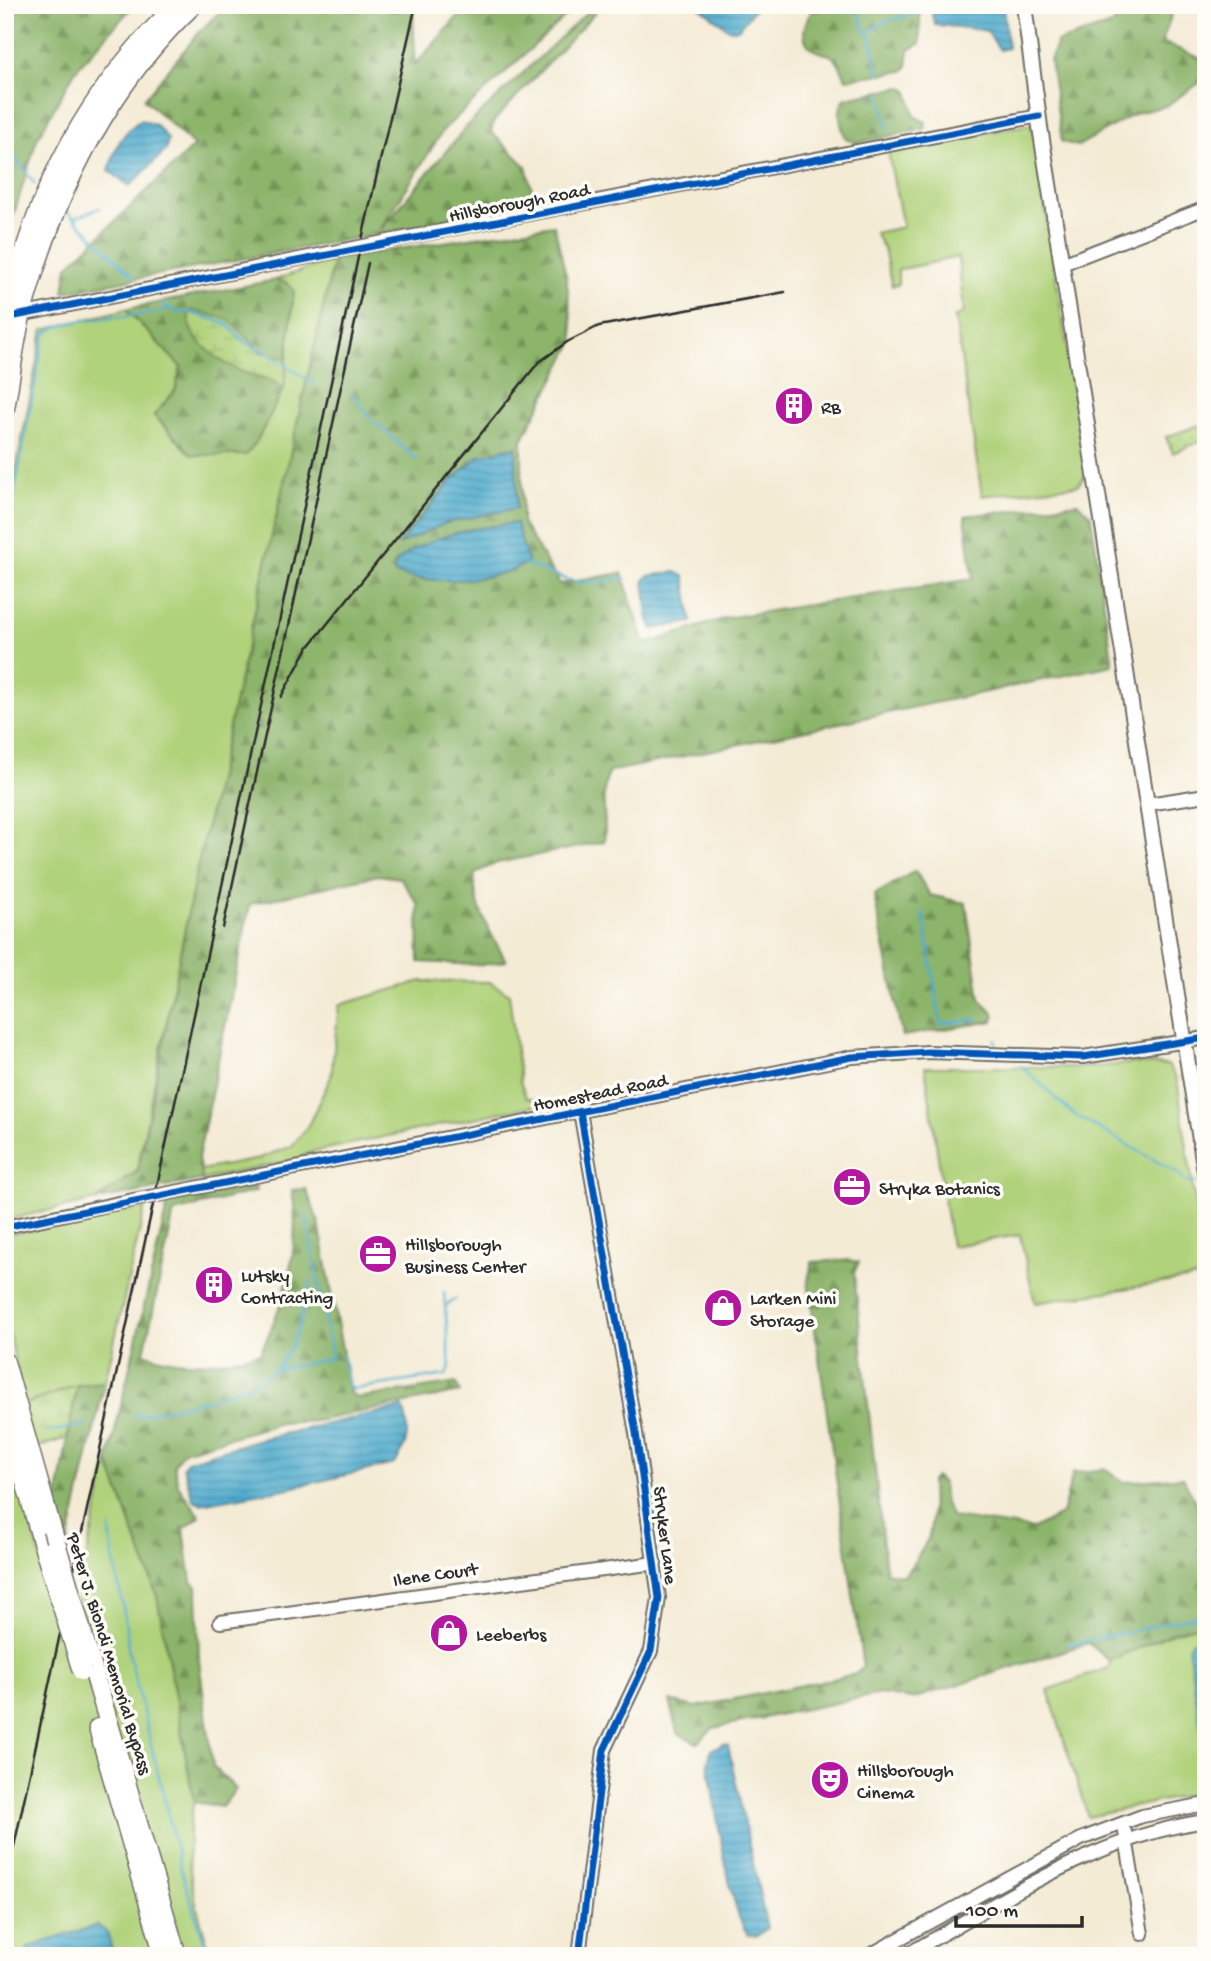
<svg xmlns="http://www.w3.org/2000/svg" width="1211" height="1961" font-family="'Gochi Hand',sans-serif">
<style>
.green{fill:#b0d27a;stroke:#6e7e52;stroke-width:2}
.forest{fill:url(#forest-firs);stroke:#5c704a;stroke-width:2}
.wetland{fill:url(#wetland-marsh);stroke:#6e7e52;stroke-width:2}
.garden{fill:url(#garden-dots);stroke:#6e7e52;stroke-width:2}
.water{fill:url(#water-rules);stroke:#3e6c7c;stroke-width:2}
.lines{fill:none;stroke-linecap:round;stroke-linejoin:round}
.stream{stroke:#50acce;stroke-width:2.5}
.minor-casing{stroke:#716e66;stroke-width:16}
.major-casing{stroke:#716e66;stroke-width:18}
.highway-casing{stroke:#716e66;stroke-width:21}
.minor{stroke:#fff;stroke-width:12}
.major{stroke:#fff;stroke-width:14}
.highway{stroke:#fff;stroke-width:18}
.rail{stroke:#2b2b2b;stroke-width:2.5}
.minor-bridge-casing{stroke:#716e66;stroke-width:16;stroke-linecap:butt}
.highway-bridge-casing{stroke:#716e66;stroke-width:21;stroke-linecap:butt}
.minor-bridge{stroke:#fff;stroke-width:12}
.highway-bridge{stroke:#fff;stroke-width:18}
.cycleway-casing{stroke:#fdfcf7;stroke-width:11}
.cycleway{stroke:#0057b8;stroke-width:7}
.labels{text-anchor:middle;stroke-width:7;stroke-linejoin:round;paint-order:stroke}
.street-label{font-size:19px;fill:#2b2b2b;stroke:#fdfcf7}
.poi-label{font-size:19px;fill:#2b2b2b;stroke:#fdfcf7;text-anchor:start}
</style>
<defs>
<pattern id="forest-firs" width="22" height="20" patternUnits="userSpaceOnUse" patternTransform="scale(1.75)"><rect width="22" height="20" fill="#8cb46a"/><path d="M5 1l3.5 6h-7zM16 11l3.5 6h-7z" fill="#739357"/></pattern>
<pattern id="wetland-marsh" width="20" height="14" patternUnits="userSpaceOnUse" patternTransform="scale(1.75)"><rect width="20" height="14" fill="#b0d27a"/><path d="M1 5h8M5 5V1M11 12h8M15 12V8" fill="none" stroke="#98b46a"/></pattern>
<pattern id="garden-dots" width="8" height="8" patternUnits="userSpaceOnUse" patternTransform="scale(1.75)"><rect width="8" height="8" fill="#b0d27a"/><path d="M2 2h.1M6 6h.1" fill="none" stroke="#98b46a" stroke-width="1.8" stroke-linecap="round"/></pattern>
<pattern id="water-rules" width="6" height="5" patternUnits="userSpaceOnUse" patternTransform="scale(1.75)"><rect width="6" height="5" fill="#50acce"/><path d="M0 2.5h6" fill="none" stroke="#438ca7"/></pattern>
</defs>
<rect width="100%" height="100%" fill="#fdfcf7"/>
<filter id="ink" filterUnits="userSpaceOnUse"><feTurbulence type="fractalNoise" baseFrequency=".0143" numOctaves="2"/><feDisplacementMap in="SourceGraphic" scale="14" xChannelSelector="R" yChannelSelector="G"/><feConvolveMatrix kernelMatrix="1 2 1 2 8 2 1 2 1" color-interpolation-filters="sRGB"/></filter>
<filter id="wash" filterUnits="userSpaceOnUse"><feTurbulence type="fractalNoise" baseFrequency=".00686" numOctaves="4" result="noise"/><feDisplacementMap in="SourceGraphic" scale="28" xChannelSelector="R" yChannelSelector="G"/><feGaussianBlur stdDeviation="1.57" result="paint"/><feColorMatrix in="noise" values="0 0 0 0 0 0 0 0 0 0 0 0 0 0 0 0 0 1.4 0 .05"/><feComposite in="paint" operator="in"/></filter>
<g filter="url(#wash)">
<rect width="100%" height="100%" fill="#f4ebd5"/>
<path class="green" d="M1032,124L1087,474L1078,485L982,496L955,317L964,312L958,257L898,270V285L892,286L884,249L875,233L903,227L888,152Z
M334,259L194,883L137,1171L97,1200L5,1220V526L43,330L126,309L181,367L175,391L154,416L192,455H246L284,388L294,290L287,283L275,280Z
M422,981L490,982L509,994L520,1081L526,1098L546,1103L312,1152L298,1159L202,1180L200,1170L254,1160L292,1146L308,1126L331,1077L339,1005Z
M1132,1063L1168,1065L1177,1080L1206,1276L1035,1303L1020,1235L951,1246L925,1067H1095Z
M145,1207L105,1382L77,1385L25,1404L5,1317V1235Z
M10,1456L67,1643L108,1461L157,1596L194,1802C180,1855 195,1904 211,1956H5V1458Z
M1206,1623V1791L1088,1817L1048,1690L1110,1667L1109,1661L1174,1632Z"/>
<path class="forest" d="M5,5H134L75,71L37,139L5,243Z
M227,5H413L415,65L468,5H578L444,129L380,230L468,125L595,5H602L494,121L491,132L526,166L536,205L64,292L68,266L194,146L144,99L201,30Z
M816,5H920V44L909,50L907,67L903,71L846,79C843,71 838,60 830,55C825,53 818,53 814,50C796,38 806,18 816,5Z
M1124,5H1175L1162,42L1200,58L1205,79L1166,106L1136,113L1078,146L1062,142L1050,60L1057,42L1114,24Z
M902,87L908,91L915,117L926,122L925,129L856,143L846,139C841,126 835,110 846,98Z
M554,225L566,275L574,341L522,440V523L560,584L622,573L645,644L726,618L973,579L965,516L1078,503L1091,515L1113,665L609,772C598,799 608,816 604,842L497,863L475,873C471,903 492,935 506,961L481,965L419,962L418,904L400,878L378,875L250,904L198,1158L202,1180L97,1200L138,1171L194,883L334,259Z
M275,280L287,283L294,290L287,359L261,352L228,320L197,340L236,369L268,377L284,388L257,441L246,455H192L154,415L175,391L181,367L126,309Z
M915,871L930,895L966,903L980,999L995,1015L993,1021L902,1036L874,895Z
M254,1186L256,1191L174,1212L144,1353C183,1368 221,1363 260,1353C284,1304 302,1245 292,1190L306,1189L319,1223L350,1393L358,1398L456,1383L460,1392L316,1421L280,1423L183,1451L174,1465L178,1485L200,1516L184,1529L191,1582L197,1586L199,1661L213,1766L236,1789L222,1807L194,1802L157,1596L108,1461L168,1203Z
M846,1260L859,1262L854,1273L886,1572L904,1576C936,1533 932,1533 931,1481L936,1477L943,1484L945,1504L952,1517L1034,1529L1062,1514L1073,1473L1106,1469L1124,1482L1183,1477L1206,1524V1623L1174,1632L1109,1661L1089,1643L912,1699L880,1694L713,1728L697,1743L678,1733L670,1701L696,1707L856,1674L863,1666L808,1281L812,1262Z
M105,1382L67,1548L55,1514L77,1385Z"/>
<path class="wetland" d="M191,310L229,320L261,352L287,359L284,388C267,376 256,378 238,370C220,361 179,334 191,310Z
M77,1385L67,1438L5,1458V1412Z"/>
<path class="garden" d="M1199,425L1204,440L1173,453L1166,437Z"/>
<path class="water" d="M697,5H758L738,29L730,30Z
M930,5H1003L1008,48L1000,50L987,31C969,27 953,27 935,25Z
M141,120L156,125L168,139L166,150L130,186L109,171C114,149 122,132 141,120Z
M516,446L517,508L446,523L398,545L452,480L479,456Z
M516,523L528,562C500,582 426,585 394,573L396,562C430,534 473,528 516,523Z
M676,572L685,577L692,622L653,629L648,617L644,580L648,576Z
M403,1407C410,1428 409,1446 394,1464L290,1488L201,1504L193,1499L183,1466L187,1461L260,1439Z
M1206,1637V1759L1188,1647L1191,1642Z
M723,1744L728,1745L767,1928L757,1936L748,1935C730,1915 714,1796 708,1763L711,1750Z
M97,1925L107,1932L114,1956H25L29,1947Z"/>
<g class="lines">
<path class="stream" d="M856,5L864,28L871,38L879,74
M867,33L884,22L915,14
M880,93L888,129
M5,145L35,184
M69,213L132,275
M74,218L100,208
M163,303L177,313L189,312L227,324L246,343L268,353L314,384
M353,394L370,418L416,459
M5,544L44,335C69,312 140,321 170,308
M525,564L568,580L587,583L626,578
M923,912L941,1024L978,1019
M995,1039L996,1046
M1021,1066L1073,1114L1179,1174L1188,1183L1196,1182
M445,1307L456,1298
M343,1356L349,1387L353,1389L446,1375L450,1368L444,1292
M275,1370L332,1358L306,1215
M135,1416C170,1408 248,1394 274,1370C297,1348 302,1310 311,1281
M46,1432L87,1425
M110,1528C112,1569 127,1608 128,1649L182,1873L209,1956
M1068,1645L1206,1614"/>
</g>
</g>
<g filter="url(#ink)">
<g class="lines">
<g class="minor-casing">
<path id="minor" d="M389,241L1039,116
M1062,264L1206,208
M15,316L334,252
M1148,804L1206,795
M185,1190L852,1057L928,1052L1083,1057L1206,1038
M5,1227L133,1200
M220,1622L655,1563
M1125,1832L1142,1934
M579,1956L604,1750L651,1651L659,1598L636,1433L580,1111
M868,1956L1081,1839L1142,1816L1206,1804
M904,1956C1001,1902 1094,1837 1206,1821"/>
</g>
<g class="major-casing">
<path id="major" d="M1024,5L1040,127L1206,1178"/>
</g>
<g class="highway-casing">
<path id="highway" d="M5,333C27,205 83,95 177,5
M5,408C11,377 14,344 22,313C53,198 105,88 193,5
M5,1362L52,1529
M5,1411L45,1552
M90,1659L177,1956
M98,1728L164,1956"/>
</g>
<use href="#minor" class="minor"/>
<use href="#major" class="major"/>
<use href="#highway" class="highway"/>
<path class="rail" d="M281,697L307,649L538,363L567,342L599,326L785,292
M223,928L368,263
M5,1888L362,239L416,5"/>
<g class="minor-bridge-casing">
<path id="minor-bridge" d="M334,252L389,241
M133,1200L185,1190"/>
</g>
<g class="highway-bridge-casing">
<path id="highway-bridge" d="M52,1529L90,1659
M45,1552L82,1671"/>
</g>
<use href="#minor-bridge" class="minor-bridge"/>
<use href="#highway-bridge" class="highway-bridge"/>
<g class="cycleway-casing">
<path id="cycleway" d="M5,318L1039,116
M5,1227L852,1057L928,1052L1083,1057L1206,1038
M579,1956L604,1750L651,1651L659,1598L636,1433L580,1111"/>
</g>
<use href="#cycleway" class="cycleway"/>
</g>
</g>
<defs>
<g id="building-disc" transform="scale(2.0125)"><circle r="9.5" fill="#b5179e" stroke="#fdfcf7"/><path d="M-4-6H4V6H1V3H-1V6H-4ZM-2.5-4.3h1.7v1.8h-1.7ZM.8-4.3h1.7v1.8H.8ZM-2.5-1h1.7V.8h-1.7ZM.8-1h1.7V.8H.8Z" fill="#fff"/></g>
<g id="office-disc" transform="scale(2.0125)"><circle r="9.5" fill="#b5179e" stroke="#fdfcf7"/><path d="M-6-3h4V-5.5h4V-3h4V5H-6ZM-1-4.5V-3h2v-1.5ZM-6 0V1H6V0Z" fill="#fff"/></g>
<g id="shop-disc" transform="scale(2.0125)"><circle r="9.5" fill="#b5179e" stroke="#fdfcf7"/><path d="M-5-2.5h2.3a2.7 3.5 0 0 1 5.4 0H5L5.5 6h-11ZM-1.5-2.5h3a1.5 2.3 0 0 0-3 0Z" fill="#fff"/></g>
<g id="theatre-disc" transform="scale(2.0125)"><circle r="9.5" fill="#b5179e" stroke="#fdfcf7"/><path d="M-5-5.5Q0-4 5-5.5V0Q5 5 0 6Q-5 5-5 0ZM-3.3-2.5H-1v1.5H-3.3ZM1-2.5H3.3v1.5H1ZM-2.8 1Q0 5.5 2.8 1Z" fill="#fff"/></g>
</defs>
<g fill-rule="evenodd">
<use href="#building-disc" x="794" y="406"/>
<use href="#office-disc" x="852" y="1187"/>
<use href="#office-disc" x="378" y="1254"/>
<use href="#building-disc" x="214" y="1285"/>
<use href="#shop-disc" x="723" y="1308"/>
<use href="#shop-disc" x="449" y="1633"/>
<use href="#theatre-disc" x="830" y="1780"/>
</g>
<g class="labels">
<g class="street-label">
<text transform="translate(519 201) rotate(-11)" y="7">Hillsborough Road</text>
<text transform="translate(600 1091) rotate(-11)" y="7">Homestead Road</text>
<text transform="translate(667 1535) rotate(83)" y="7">Stryker Lane</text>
<text transform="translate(435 1573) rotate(-8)" y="7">Ilene Court</text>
<text transform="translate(111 1653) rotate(73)" y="7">Peter J. Biondi Memorial Bypass</text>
</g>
<g class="poi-label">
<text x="821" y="413">RB</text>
<text x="879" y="1194">Stryka Botanics</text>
<text x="405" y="1250">Hillsborough<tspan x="405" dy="22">Business Center</tspan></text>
<text x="241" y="1281">Lutsky<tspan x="241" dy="22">Contracting</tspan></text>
<text x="750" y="1304">Larken Mini<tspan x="750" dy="22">Storage</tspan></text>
<text x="476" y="1640">Leeberbs</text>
<text x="857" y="1776">Hillsborough<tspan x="857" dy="22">Cinema</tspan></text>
</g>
</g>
<rect width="1211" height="1961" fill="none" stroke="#fdfcf7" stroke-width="28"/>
<path d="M956 1916v10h126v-10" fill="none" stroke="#2b2b2b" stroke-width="3.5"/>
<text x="966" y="1916" font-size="21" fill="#2b2b2b" stroke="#fdfcf7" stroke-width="5" paint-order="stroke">100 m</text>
</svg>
